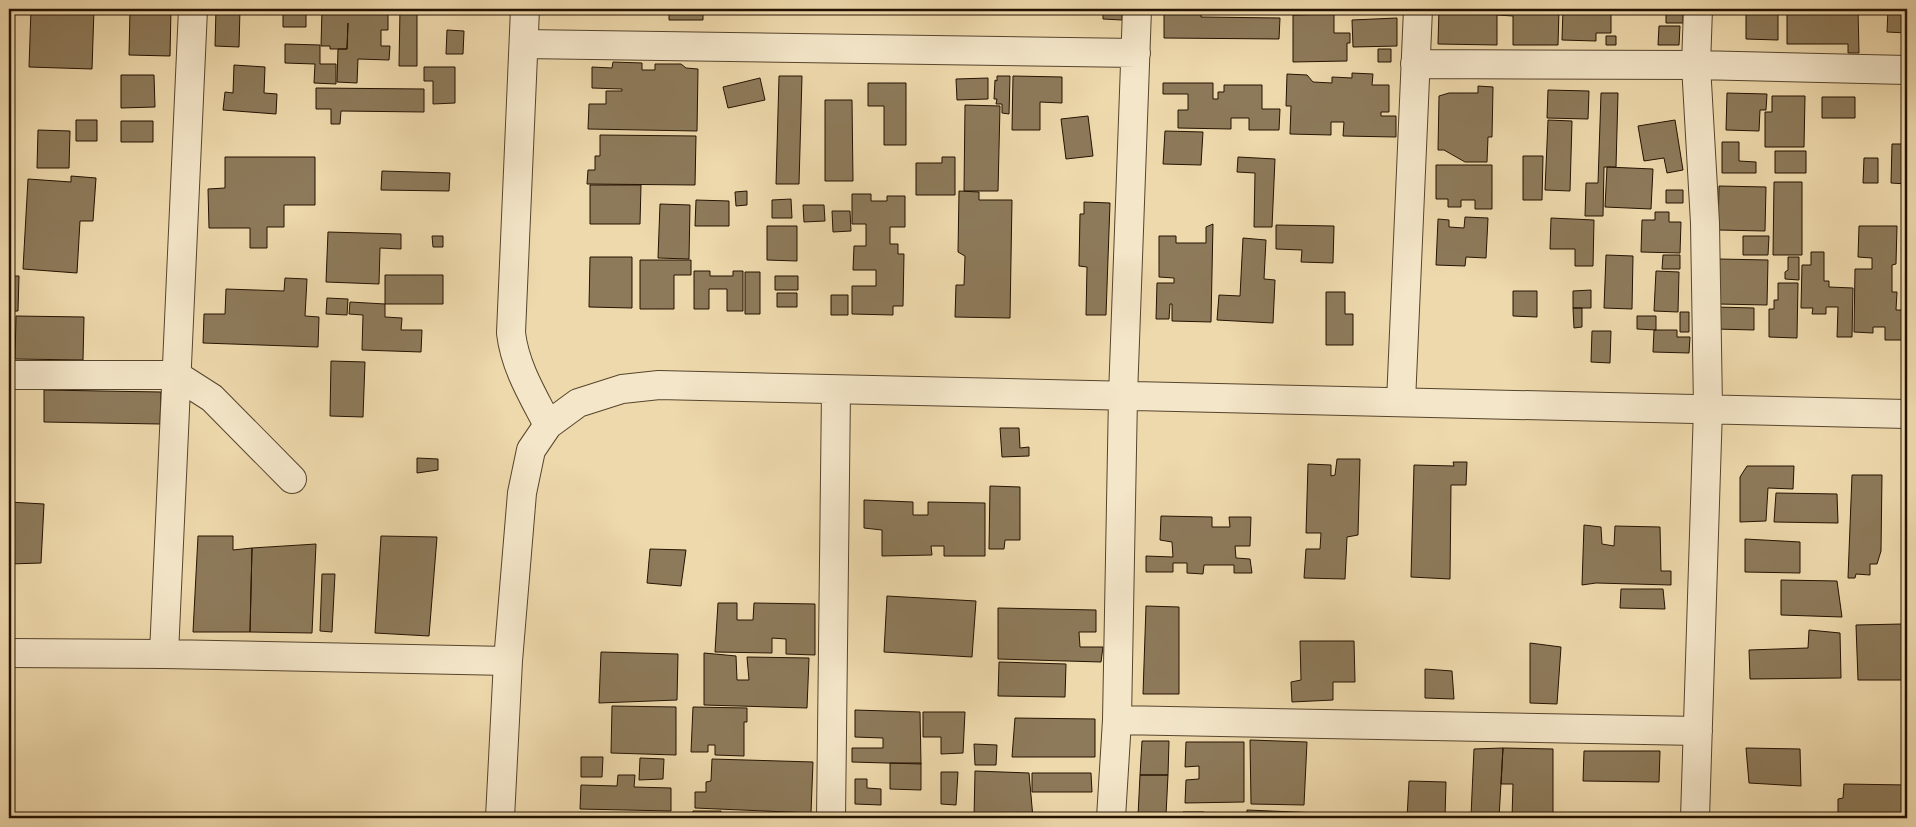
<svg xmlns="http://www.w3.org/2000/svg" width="1916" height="827" font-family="'IM FELL Double Pica',serif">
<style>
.building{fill:#8d7a5a;stroke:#241301}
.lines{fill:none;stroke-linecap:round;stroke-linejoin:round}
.minor-casing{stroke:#56442c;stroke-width:30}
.minor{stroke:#f4e6c9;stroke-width:28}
</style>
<rect width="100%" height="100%" fill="#eed9ac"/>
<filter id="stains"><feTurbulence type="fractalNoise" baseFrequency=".004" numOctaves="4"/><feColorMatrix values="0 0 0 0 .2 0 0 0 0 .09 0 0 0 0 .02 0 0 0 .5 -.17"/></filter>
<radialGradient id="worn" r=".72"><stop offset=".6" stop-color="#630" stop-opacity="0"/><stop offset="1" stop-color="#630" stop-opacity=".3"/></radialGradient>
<path class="building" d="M31,9H94L92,69L29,67Z
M130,9H171L170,56L129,55Z
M216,9H240L239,47L215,46Z
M283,9H306V27H283Z
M322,9H388V30H381V46H390L389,60L358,59L357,83L337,82L338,49H347L348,23L347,49H330V46H321Z
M400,9H417V66H399Z
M669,9H703V20H669Z
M1103,9H1122V20L1103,19Z
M1164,9H1201V17L1280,18L1279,39L1164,38Z
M1439,9H1559L1558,45H1513V16L1497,15V45L1438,44Z
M1563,9H1611V33H1596V41L1562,40Z
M1666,9H1683V23H1666Z
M1715,9H1778V40L1746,39V12H1715Z
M1787,9H1858L1859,53H1848V44H1787Z
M1888,9H1907V33L1887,32Z
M1334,14V33H1350V43H1347V61L1293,62V15Z
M1397,18V46L1353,47L1352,20Z
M1659,26H1680L1679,45H1658Z
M447,30L464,31L463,54H446Z
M1606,36H1616V45H1606Z
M285,44L320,45V64H336V84L314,83L315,64L285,63Z
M1378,49H1391V62H1378Z
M613,62L642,63V70H655V64H681L686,68L698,69L697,131L588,129L589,104H606V91H622V89L592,88V67L612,68Z
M234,65L265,67L264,93L277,94L276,114L223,110L225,92L233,93Z
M424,67H455V103L433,104V81H424Z
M1352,73L1373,74L1372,85H1389V112H1381V116H1396V137L1343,136L1344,122H1331V135L1290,134L1291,106H1286L1287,74L1307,75L1313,82L1332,83V77L1352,78Z
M121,75H154L155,107L121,108Z
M779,76H802L799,184H776Z
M997,76H1010L1009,114L1002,113V104H996L997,99H994L995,80L997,81Z
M1013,76L1062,77V103L1040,102V130H1012Z
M760,78L765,100L728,108L723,87Z
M988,78V99L957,100L956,79Z
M868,83H906V145H884V106H868Z
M1163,83H1213V99H1218V92H1224V85H1262V109H1280L1279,130H1249V118H1231V129L1178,128V110H1188V94H1163Z
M1478,86L1493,87L1492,137H1488L1487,162H1465L1444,150H1438L1439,96L1449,93H1478Z
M316,88L424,89V112L341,111L340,124H331V109H316Z
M1548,90L1589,91L1588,119L1547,118Z
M1601,93H1618L1616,167H1604L1603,216H1585L1586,183H1598Z
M1727,93L1767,94L1766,110H1760L1759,131L1726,130Z
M1772,96H1805L1804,147H1765V112H1772Z
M1822,97H1855V118H1822Z
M825,100H852L853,181H825Z
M965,105L1000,106L998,191H964Z
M1088,116L1093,156L1066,159L1061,119Z
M76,120H97V141H76Z
M1548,120L1572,121L1570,191L1545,190Z
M1675,120L1683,170L1667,173L1664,158L1644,161L1638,126Z
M121,121H153V142H121Z
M38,130L70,131L69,168H37Z
M1165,131L1203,132L1201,165L1163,164Z
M600,135L696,136L695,185L587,184L588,170H595V156H600Z
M1722,142H1739V161L1756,162V173H1722Z
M1892,144H1907V184L1891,183Z
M1775,151H1806V173H1775Z
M1523,156H1543L1542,200H1523Z
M225,157H315V205H284V227H267V248H250V228H209L208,189L225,188Z
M942,157H955V195H916V163H942Z
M1238,157L1275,159L1272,227H1254L1255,173L1237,172Z
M1864,158H1878V183H1863Z
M1436,165H1492V209H1475V200H1461V207H1448V199H1436Z
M1607,167L1653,169L1651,209L1605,207Z
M382,171L450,173L449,191L381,190Z
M71,176L96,178L93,221H80L77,273L23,269L28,179L71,182Z
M1774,182H1802V255H1773Z
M590,185H641L640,224H590Z
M1719,186L1766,187L1765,231L1718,230Z
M1666,190H1683V203H1666Z
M747,191V205L736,206L735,192Z
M959,191L979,192V200H1012L1010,318L955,317L956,285H964L965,256L958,252Z
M852,194H871V201H887V196H905V227H890V244H898V254H904L903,306H893V315L852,314V286H876V270H853L854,246H866V224H852Z
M791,199L792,218H772V200Z
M696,200L729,201V226H695Z
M1084,202L1110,203L1106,315H1086L1087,267L1079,266L1080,214H1084Z
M660,204L690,205L689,259L658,258Z
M803,205H824L825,221L804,222Z
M832,211H850L851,231L833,232Z
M1655,212H1669V222H1681L1680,253L1641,252L1642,220H1655Z
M1465,217L1488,218L1486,258L1466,257L1465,266L1436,265L1438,219L1449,220V227L1464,228Z
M1551,218L1594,220L1593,266H1575V249H1550Z
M1213,224L1211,322L1172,321V304H1170L1169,319H1156L1157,283H1174V278L1159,277V236H1176V243H1206V227Z
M1276,225L1334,226L1333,263L1301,262L1302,250L1276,249Z
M767,226H797V261L767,260Z
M1859,226H1897L1896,264L1892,265V292H1897L1896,310H1905V299H1907V340H1885V327H1873V333L1854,332L1855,269H1872V258L1858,257Z
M328,232L401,234V249L380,248L379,284L326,282Z
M432,236H443V247H433Z
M1743,236H1769L1768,255H1743Z
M1243,238L1266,240L1264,279L1275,280L1273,323L1217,320L1219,295L1240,296Z
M1811,252H1824V281H1829V287L1853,288L1852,337H1837L1838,307H1826V314H1812L1813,308H1801L1802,265H1811Z
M1606,255L1633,256L1632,309L1604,308Z
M1663,255H1680V269H1662Z
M590,257H632V308L589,307Z
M1788,257H1799V280L1785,279V272L1788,270Z
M1719,259L1768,260L1767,305L1718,304Z
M640,260H691V275H674V309H640Z
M694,271H710V276H733V271H743V311H727V289H709V309H694Z
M1656,271L1679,272L1678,312L1654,311Z
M745,272H760V314H745Z
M385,275H443V304H385Z
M9,276H19L18,311H9Z
M775,276H798V290H775Z
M285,278L307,279L305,316L319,317L318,347L203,343L204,314H225L226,289L284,291Z
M1778,283H1798L1797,338L1769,337V309H1774V300H1778Z
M1591,290V308H1573V291Z
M1513,291H1537V317L1513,316Z
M1326,292H1345V314H1353V345H1326Z
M777,293H797V307H777Z
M831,295H848V315H831Z
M327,298L348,299L347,315L326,314Z
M350,302L385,304V317L402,318L401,330H422L421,352L362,350L363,315L349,314Z
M1716,307L1754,308V330L1715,329Z
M1573,308H1582V327L1574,328Z
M1680,312H1689V332H1680Z
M16,316L84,317L83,360L15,359Z
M1637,316H1656V330L1637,329Z
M1654,330H1677V337H1690L1689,353L1653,352Z
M1592,331H1611L1610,363L1591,362Z
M331,361L365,362L363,417L330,416Z
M44,390L161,392L160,424L44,422Z
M1000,428H1019L1020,448L1029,447V456L1002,457Z
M417,458L438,459V470L417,473Z
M1337,459H1360L1358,535L1347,537L1345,579L1304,578L1306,549H1320L1321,533H1306L1308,464L1331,465V476L1335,475Z
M1453,462H1467L1466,485H1451L1450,579L1411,577L1414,465L1454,466Z
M1747,466H1794L1793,489L1768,488L1766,521L1740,522V477Z
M1852,475H1882L1881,551L1877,564H1870V575L1856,574L1855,578H1848Z
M990,486L1020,487V540H1005L1004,549H989Z
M1776,493L1837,494L1838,523L1774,522Z
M864,500L913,502V515H928V502L985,503V556H944V546H931L932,555L882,556V530L864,528Z
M9,502L44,504L41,563L9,564Z
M1161,516L1212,517V527H1230L1229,517H1251L1250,546H1235L1236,558L1250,559L1252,573H1234V565H1204L1203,574L1187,573V563H1173V572H1146V556L1173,557L1172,542L1160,540Z
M1584,525L1601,527L1602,544L1614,546L1615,526L1660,527L1661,571H1671V585L1596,583L1582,585Z
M198,536H233V550L252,548L250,632H193Z
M381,536L437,537L429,636L375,633Z
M1745,539L1800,542V573L1745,572Z
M316,544L312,633L250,632L252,548Z
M650,549L686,550L681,586L647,583Z
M322,574H335L332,632L320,631Z
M1781,580L1837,581L1842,617L1781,615Z
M1621,589H1663L1665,609L1620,608Z
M887,596L976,601L972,657L884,652Z
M718,603H737V620H753L754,603L815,604V655L786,654V639L772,638V653L715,652Z
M1146,606L1179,607V694H1143Z
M998,608L1096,610V632H1079L1080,647H1103L1101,662L998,659Z
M1902,624L1904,680H1858L1856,625Z
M1809,630L1840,633L1841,678L1750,679L1749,650L1808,648Z
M1300,641H1354L1355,682H1333V700L1292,702L1291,682L1301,680Z
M1530,643L1561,647L1557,704L1530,703Z
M601,652L678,654L677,700L599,703Z
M704,653L736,656L737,680H749L747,657L809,658L807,708L704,705Z
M999,662L1066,664L1065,697L998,696Z
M1425,669L1452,671L1454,699L1425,698Z
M612,706L676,707V755L611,753Z
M693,707L747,708V722H744V756L715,755V745H708V752H691Z
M855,710L920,712L921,764L852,762V748H883V738L855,737Z
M923,712H965L963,753L941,754V737H923Z
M1015,718L1095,719V757H1012Z
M1250,740L1307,742L1304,805L1251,804Z
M1142,741H1169L1168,775H1140Z
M1186,742H1244V802L1185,803L1186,780L1199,779V766L1185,767Z
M974,744L997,745L996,765H975Z
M1503,748L1553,749V818H1512L1513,784H1501Z
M1503,748L1499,818H1479L1471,816L1474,749Z
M1746,748L1800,749L1801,786L1749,783Z
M1584,751H1660L1659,782L1583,781Z
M581,757H603L602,777H581Z
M640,758L664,759L663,779L639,780Z
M712,759L813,762L811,813L695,808V792H706V782L711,781Z
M890,763H921V790L890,789Z
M975,771L1029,773L1033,818H974Z
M941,772H958L956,805L941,804Z
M1032,773H1091L1092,792H1032Z
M618,775H635L634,787L671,788V811L580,809L581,785L617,786Z
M1140,775H1168L1166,815L1138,816Z
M855,779H867V788L881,789V805L855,804Z
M1409,781L1446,782L1445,818H1407Z
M1844,784L1907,785V818H1838V799L1843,798Z
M1247,810L1343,814V818H1247Z
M693,811H721V818H692Z
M1183,812H1204V818H1183Z
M594,813H650V818H594Z"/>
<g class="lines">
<g class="minor-casing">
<path id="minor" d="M525,9L511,333C515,367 533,396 548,425
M524,44L1136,53
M1415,64L1696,65L1907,70
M9,375H176L212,398L292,479
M1401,402L1418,9
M9,653L164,654L508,661
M164,654L193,9
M1117,720L1698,731
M500,818L508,661L522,493L531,450L548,425L578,403L622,389L659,385L1907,414
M831,818L836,391
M1111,818L1117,720L1123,396L1137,9
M1695,818L1708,408L1705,223L1696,65L1698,9"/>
</g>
<use href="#minor" class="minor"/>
</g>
<rect width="1916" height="827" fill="none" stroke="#eed9ac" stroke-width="30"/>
<rect x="10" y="10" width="1896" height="807" fill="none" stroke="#241301" stroke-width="2.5"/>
<rect x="15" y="15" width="1886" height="797" fill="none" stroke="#241301"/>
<rect width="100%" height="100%" filter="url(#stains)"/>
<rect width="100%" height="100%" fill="url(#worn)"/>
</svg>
